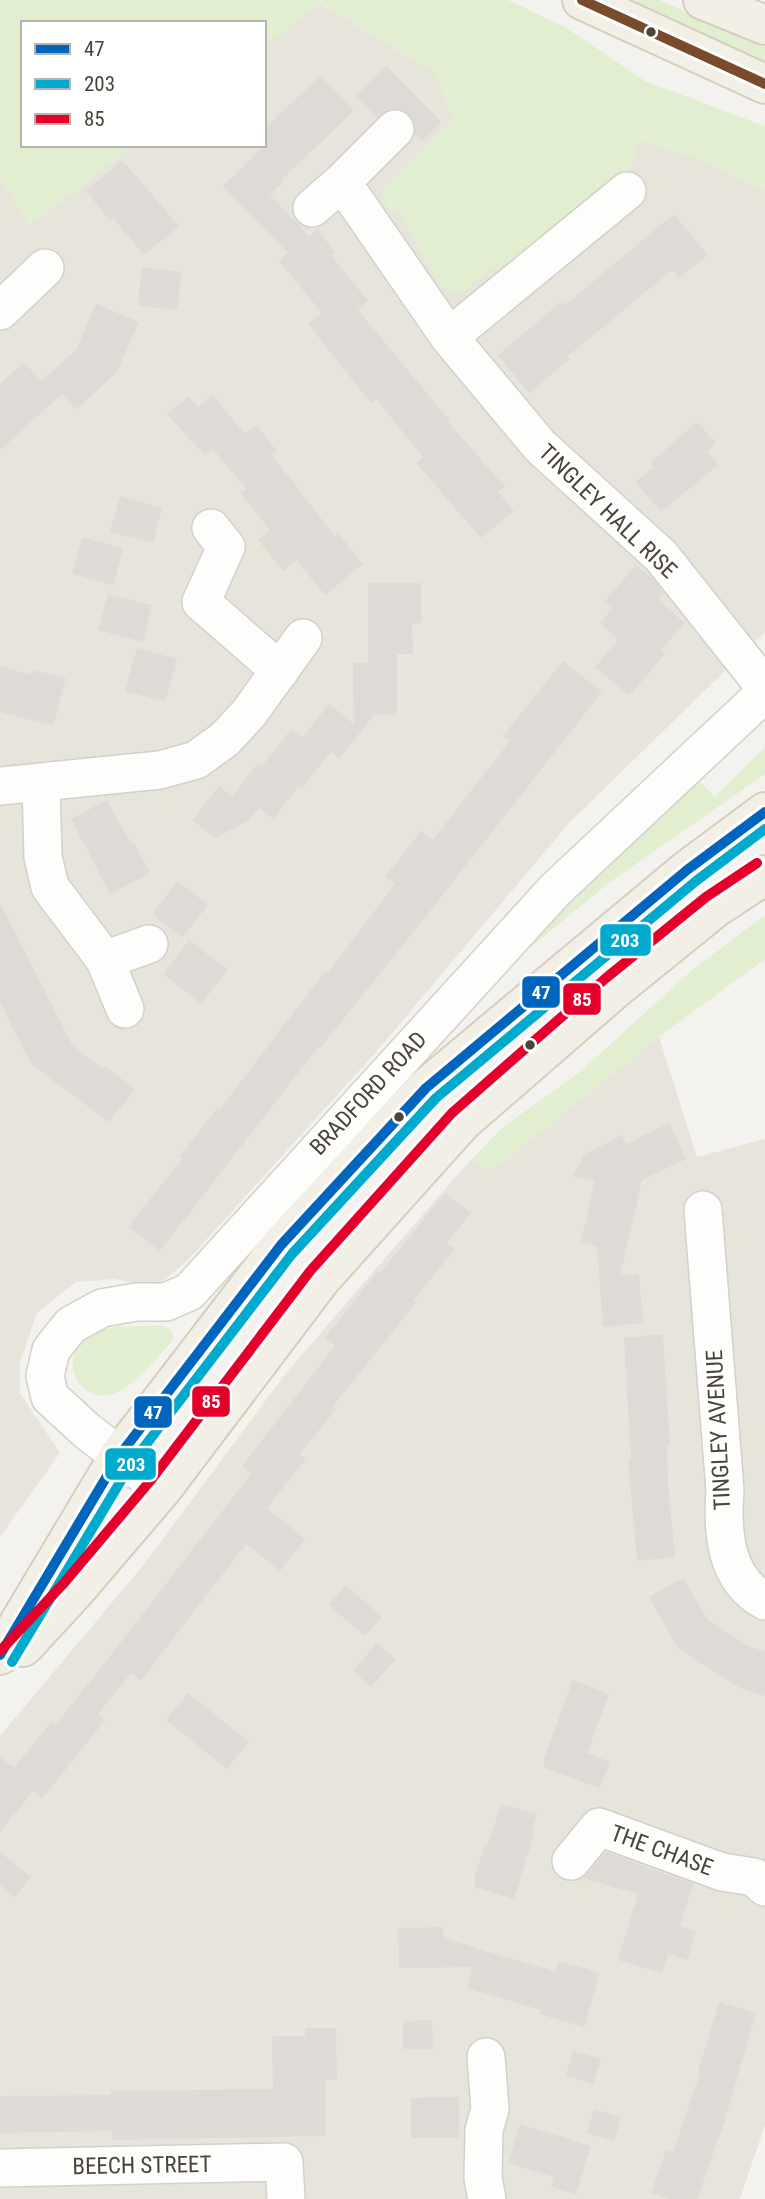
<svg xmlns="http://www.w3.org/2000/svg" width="765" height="2199" font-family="'Roboto Condensed',sans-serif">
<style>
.residential{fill:#e7e4dc}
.green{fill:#e1eecf}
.building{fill:#dedbd6}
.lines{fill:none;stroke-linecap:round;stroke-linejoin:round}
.minor-casing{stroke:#d2d0cb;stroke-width:40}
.major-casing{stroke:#d6cebb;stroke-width:42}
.minor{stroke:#fdfdfc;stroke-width:37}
.major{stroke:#f2efe6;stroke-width:38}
.bus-1-casing{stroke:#fff;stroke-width:16}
.bus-2-casing{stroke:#fff;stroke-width:16}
.bus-3-casing{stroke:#fff;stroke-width:16}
.bus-4-casing{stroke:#fff;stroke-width:16}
.bus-1{stroke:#0065bd;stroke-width:10}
.bus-2{stroke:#00a9ce;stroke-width:10}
.bus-3{stroke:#e4002b;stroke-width:10}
.bus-4{stroke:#7a4b2a;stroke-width:10}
.bus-dot{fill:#4b4439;stroke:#fff;stroke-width:2.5}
.labels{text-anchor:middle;stroke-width:5;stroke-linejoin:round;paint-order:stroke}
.street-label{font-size:23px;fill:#4b4439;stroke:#fff}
.line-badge{stroke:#fff;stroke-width:2.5}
.badge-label{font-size:19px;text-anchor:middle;font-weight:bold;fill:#fff}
</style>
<rect width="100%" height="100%" fill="#f4f2ee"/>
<path class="residential" d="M320,3L434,72L701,160L765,190V632L569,823L376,1052L187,1261L163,1281L138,1284L114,1279L76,1282L37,1313L20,1362V1393L60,1453L0,1537V177L30,225L134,145H264V46Z
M659,1037L697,1157L765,1139V2125L740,2199H0V1736L145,1563L286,1373L458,1174L470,1161L494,1169Z"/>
<path class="green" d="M0,0H508L565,27L645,81L765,126V190L701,160L638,139L632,166L500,273L495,266L463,293L441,288L398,210H388L381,191L453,121L434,72L321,3L264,46V23H23V145H134L30,225L0,177Z
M628,0H659L765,47V61Z
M765,747V774L610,882L479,990L693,774L715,797Z
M765,915V959L659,1037L494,1169L470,1161L503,1127L581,1071L691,971Z
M161,1325L168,1328L173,1334L172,1341C158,1357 142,1376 125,1388C84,1418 44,1352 101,1330C119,1324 142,1327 161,1325Z"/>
<path class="building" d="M387,66L441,122L422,141L415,135V123L409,114L401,109H390L377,118L356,96Z
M320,76L354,111L281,180L283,182L270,195L309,236L317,229L335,252L331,255L368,301L358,310L450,421L448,422L505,487L498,492L514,511L481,538L416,463L423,457L376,399L371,403L308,324L322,313L279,261L288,253L223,186L264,146V129Z
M122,160L179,226L144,255L113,218L110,221L86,191Z
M674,214L708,255L679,278L672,270L568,356L570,359L529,393L498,355L561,302L564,306Z
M142,267L182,272L177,310L138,306Z
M96,304L139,322L117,372L76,410L62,394L0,450V384L24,362L41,381L76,350Z
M213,395L245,434L256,425L277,451L272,455L302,494L335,536L338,533L363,564L325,595L296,560L283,571L258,540L270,530L240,493L246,489L213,449L205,456L167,414L189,396L198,407Z
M697,422L716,443L707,451L718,465L661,512L635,482L654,467L650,463Z
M120,496L162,508L153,543L110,532Z
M82,537L123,548L113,585L72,574Z
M636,565L652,578L664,593L658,600L685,623L661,650L665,654L629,696L595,667L618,640L600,623L613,608L605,601Z
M368,583H421V623H412L413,654H397V715H374L339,759L331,752L302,788L299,786L273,819L259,808L249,820L215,838L192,820L219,786L232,796L258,763L262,766L291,729L302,738L329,704L354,724L353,663H368Z
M108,594L152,605L143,642L98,630Z
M137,648L177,659L165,702L125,691Z
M563,661L602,692L430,911L321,1047L319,1046L160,1251L128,1227L182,1159L179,1157L218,1107L220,1109L326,970L328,972L395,884L385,877L421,831L432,840L438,833L510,741L503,736Z
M0,666L32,675L33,670L66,678L53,726L0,712Z
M107,800L131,844L134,843L150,873L110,894L71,819Z
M178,881L208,905L182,938L152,914Z
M0,903L73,1046L103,1069L105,1066L135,1089L109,1122L32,1065L7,1017L0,1000Z
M189,940L228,970L201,1004L163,974Z
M669,1123L686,1159L642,1180L620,1276L639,1274L643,1323L603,1327L597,1246L581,1242L595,1181L572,1176L585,1154L622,1135L626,1144Z
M445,1193L471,1213L447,1243L455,1249L413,1301L416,1303L333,1406L336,1409L300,1454L306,1459L267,1508L305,1539L280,1571L246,1544L141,1680L131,1673L98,1714L105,1720L42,1799L33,1791L0,1832V1757L14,1768L51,1722L55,1725L97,1673L251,1474L242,1466L335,1346L325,1338L377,1272L379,1274Z
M663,1334L670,1445H667L668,1485L675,1557L637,1561L628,1460H631L624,1338Z
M683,1578L707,1619L750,1647L765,1651V1696L740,1688L678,1648L649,1597Z
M345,1585L382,1617L365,1636L329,1605Z
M377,1643L396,1659L371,1687L353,1671Z
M573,1680L609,1694L587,1753L610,1762L600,1788L544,1768V1758Z
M188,1693L249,1742L227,1769L166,1720Z
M501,1804L537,1814L532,1830L535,1831L514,1899L475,1887V1877L484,1846L487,1847Z
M0,1852L31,1877L15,1897L0,1885Z
M606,1852L693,1884L680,1926L696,1931L688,1960L668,1954L662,1973L618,1960L638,1894L583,1878Z
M443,1927V1938L556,1972L559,1961L600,1973L584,2027L539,2014L541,2010L467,1988L473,1967L399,1968L398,1928Z
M719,2002L756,2013L724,2123L697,2199H669L651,2193L666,2150L673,2152L699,2077L697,2076Z
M432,2020L433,2049H403V2021Z
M305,2028H336L337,2080H326V2136L112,2140V2131L0,2133V2096L111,2095V2091L273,2089L272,2036H305Z
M573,2051L601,2059L593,2084L566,2076Z
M459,2097V2138H411V2098Z
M594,2109L621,2117L614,2141L587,2133Z
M520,2124L591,2146L576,2194L551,2187L554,2177L508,2163Z"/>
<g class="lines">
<g class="minor-casing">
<path id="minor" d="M342,182L449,337L540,446L661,556L765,687
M312,208L342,182L395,129
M0,311L45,268
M449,337L627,191
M211,528L226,547L201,602L280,671
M41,783L43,857L50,887L105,960L125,1009
M0,786L160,770L196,760L225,739L249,713L303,638
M105,960L149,944
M703,1210L725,1490C722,1530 724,1579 765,1601
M162,1489L87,1431L50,1397L45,1376L51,1350L71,1325L102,1308L136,1302H166L189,1292L555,890L765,693
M571,1861L599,1827L722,1872L754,1877L765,1887
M486,2057L490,2109L484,2130L483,2178L487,2199
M0,2168L284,2162L286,2199"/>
</g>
<g class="major-casing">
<path id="major" d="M582,0L765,84
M703,0L765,25
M23,1647L74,1592L162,1489L321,1279L462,1122L615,989L715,908L765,875
M0,1655L119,1456L281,1245L426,1088L687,870L765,812"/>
</g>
<use href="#minor" class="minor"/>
<use href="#major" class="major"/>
<g class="bus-1-casing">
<path id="bus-1" d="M0,1655L119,1456L281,1245L426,1088L687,870L765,812"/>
</g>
<g class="bus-2-casing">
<path id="bus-2" d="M12,1662L131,1464L292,1254L436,1098L696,881L765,829"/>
</g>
<g class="bus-3-casing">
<path id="bus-3" d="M0,1651L64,1583L151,1480L311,1270L452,1113L606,978L706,897L757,863"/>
</g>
<g class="bus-4-casing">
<path id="bus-4" d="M582,0L765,84"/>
</g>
<use href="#bus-1" class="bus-1"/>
<use href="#bus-2" class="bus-2"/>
<use href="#bus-3" class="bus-3"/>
<use href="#bus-4" class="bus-4"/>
</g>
<g class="bus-dot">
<circle cx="651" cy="32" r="6"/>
<circle cx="530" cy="1045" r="6"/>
<circle cx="399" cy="1117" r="6"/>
</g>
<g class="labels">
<g class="street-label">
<text transform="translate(608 511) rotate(44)" y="8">TINGLEY HALL RISE</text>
<text transform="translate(368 1093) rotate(-47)" y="8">BRADFORD ROAD</text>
<text transform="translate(718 1430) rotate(-93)" y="8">TINGLEY AVENUE</text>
<text transform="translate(662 1850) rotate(20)" y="8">THE CHASE</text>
<text transform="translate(142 2165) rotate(-1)" y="8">BEECH STREET</text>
</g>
</g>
<g class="line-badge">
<rect x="599" y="923" width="53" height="34" rx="7" fill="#00a9ce"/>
<rect x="521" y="975" width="40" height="34" rx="7" fill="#0065bd"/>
<rect x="562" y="982" width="40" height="34" rx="7" fill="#e4002b"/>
<rect x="191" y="1385" width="40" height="33" rx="7" fill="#e4002b"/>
<rect x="133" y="1395" width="40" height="34" rx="7" fill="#0065bd"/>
<rect x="104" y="1447" width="53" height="34" rx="7" fill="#00a9ce"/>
</g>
<g class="badge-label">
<text x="625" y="947">203</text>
<text x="541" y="999">47</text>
<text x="582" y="1006">85</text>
<text x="211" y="1408">85</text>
<text x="153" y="1419">47</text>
<text x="131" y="1471">203</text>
</g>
<rect x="21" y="21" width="245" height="126" fill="#ffffff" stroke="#b7b4b0" stroke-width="2"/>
<rect x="35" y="44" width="35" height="10" fill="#0065bd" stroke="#b7b4b0" stroke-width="2"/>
<text x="84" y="56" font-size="21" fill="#4b4439">47</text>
<rect x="35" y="79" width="35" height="10" fill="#00a9ce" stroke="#b7b4b0" stroke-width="2"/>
<text x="84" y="91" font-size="21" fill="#4b4439">203</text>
<rect x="35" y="114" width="35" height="10" fill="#e4002b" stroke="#b7b4b0" stroke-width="2"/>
<text x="84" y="126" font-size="21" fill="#4b4439">85</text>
</svg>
